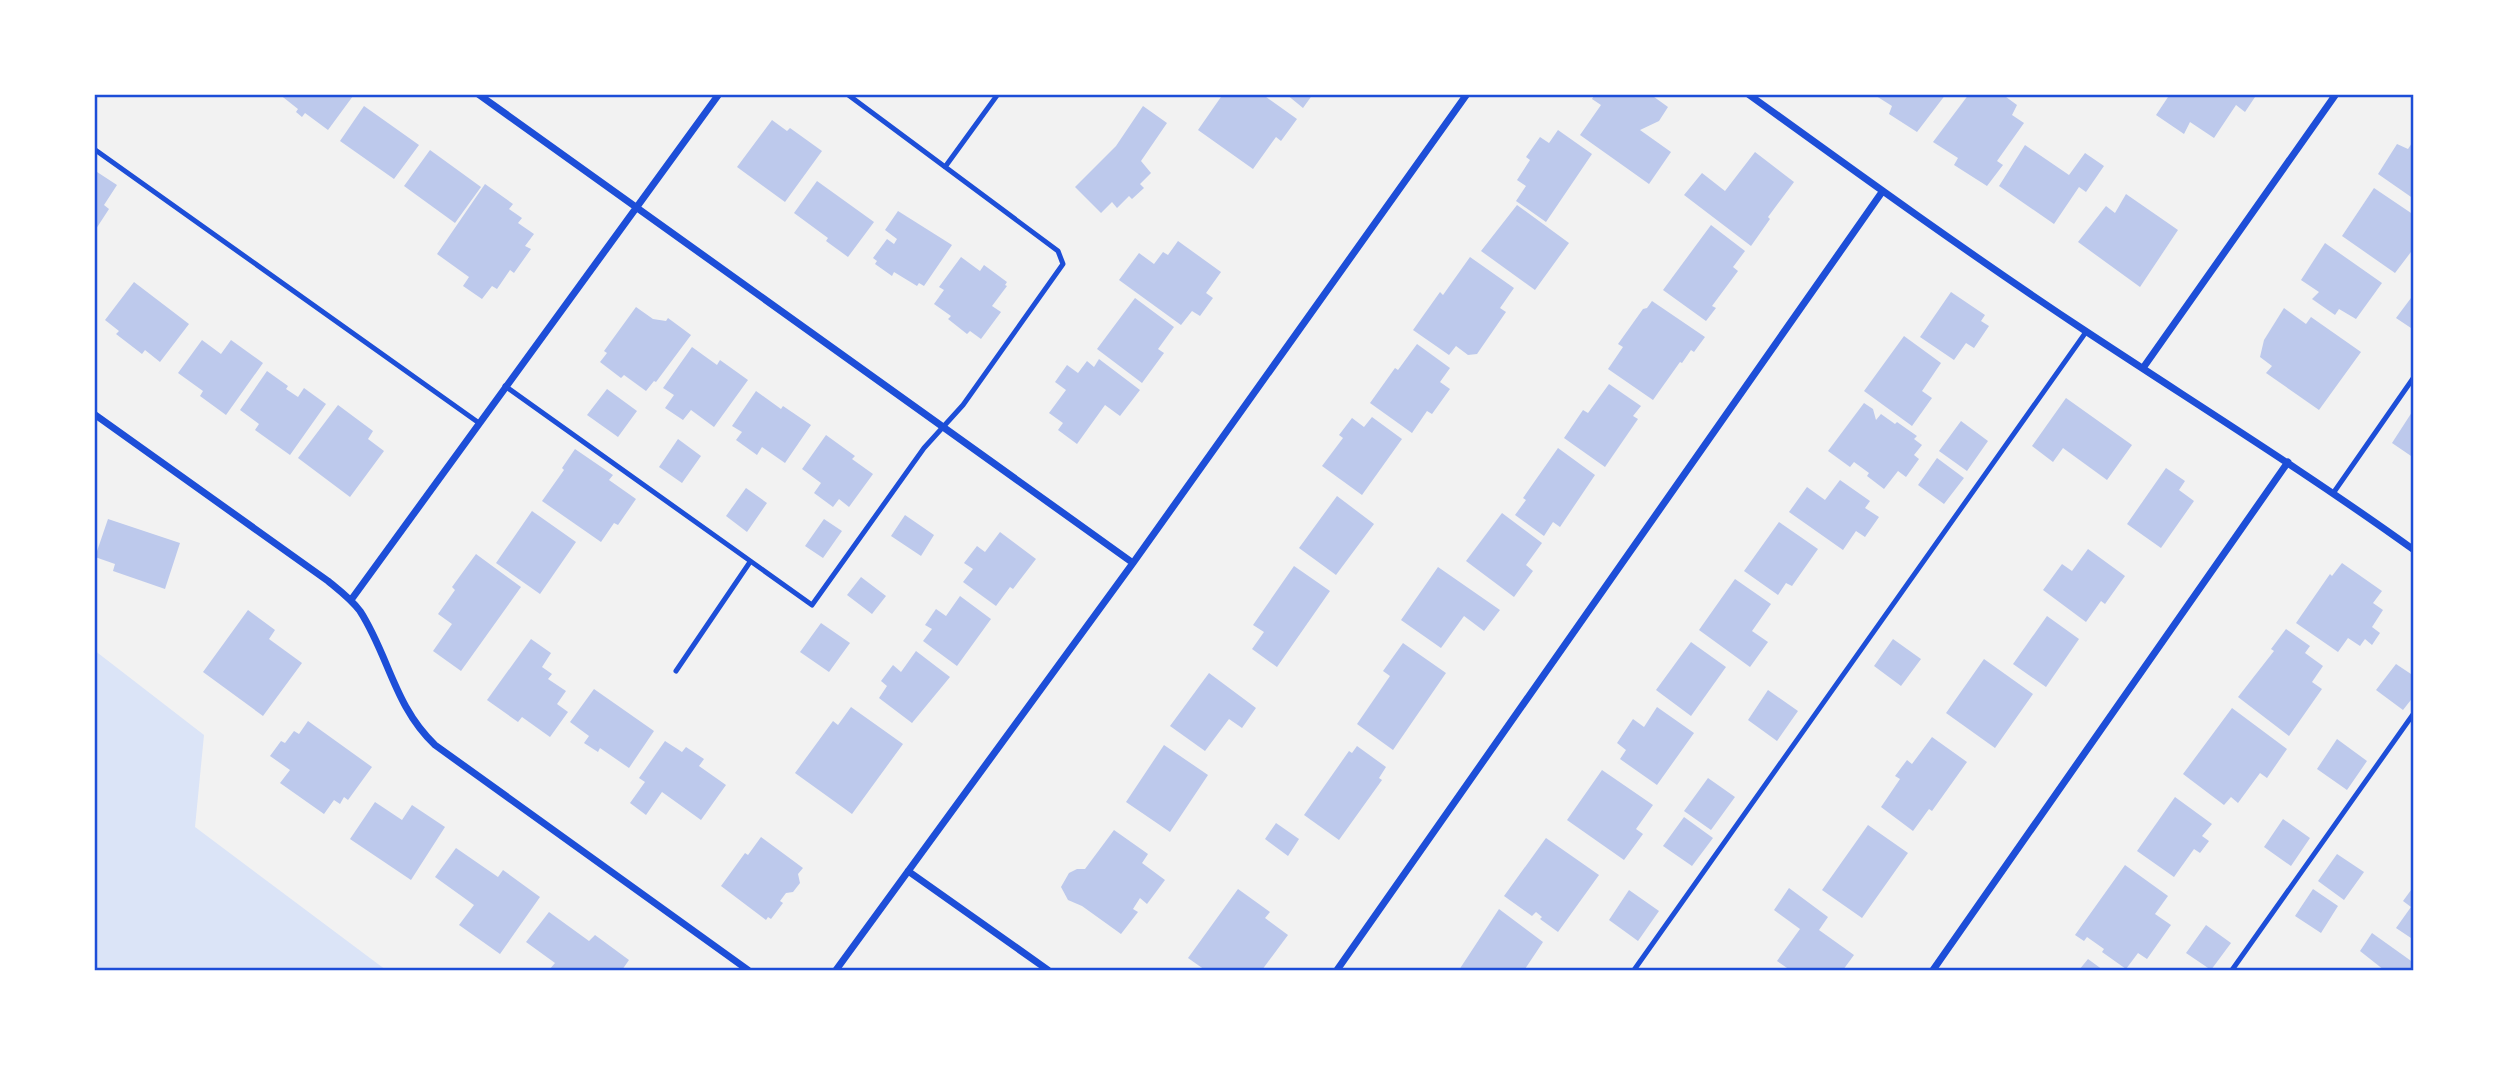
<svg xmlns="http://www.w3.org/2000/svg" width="2508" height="1065" font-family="Georgia,serif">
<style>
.green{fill:#dbe4f7}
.building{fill:#bdc9ec}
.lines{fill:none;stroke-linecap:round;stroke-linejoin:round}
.service{stroke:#1d4ed8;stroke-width:5}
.minor{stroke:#1d4ed8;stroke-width:7}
.neatline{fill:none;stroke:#1d4ed8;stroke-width:2.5}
</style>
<rect width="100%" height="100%" fill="#f2f2f2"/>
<path class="green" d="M94,650L204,735L195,827L386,970H95Z"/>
<path class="building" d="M279,94H351L353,96L328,130L305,113L302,117L296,112L298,109Z
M1223,94H1262L1297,119L1281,141L1276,137L1253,169L1198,130Z
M1286,94H1313L1303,108Z
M1595,94H1650L1668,107L1659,121L1640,130L1671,152L1649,184L1580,135L1601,105L1592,99Z
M1873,94H1946L1917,132L1889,114L1892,106Z
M1969,94H2002L2017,105L2012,115L2024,123L1997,161L2003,165L1987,186L1954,165L1958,158L1933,142Z
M2170,94H2257L2245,112L2236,105L2214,138L2190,122L2184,134L2156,115Z
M364,106L419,145L394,179L340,141Z
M1143,106L1167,123L1141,161L1151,173L1140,184L1144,188L1132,199L1129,196L1117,208L1112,202L1101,213L1075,187L1116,146Z
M772,120L787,131L790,128L822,151L785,202L737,167Z
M1558,130L1592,154L1546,222L1516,201L1526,186L1517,180L1530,160L1526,157L1540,137L1549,143Z
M2414,140V199L2378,174L2397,144L2408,149Z
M2025,145L2069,175L2085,153L2104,166L2086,192L2079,187L2054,224L1999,186Z
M430,150L481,187L455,223L404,186Z
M1755,152L1794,182L1768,217L1770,219L1751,246L1684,195L1702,173L1725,191Z
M94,170L117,185L104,205L109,209L94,232Z
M817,181L874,222L848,257L826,241L828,238L794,213Z
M485,184L513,204L509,209L522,218L518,223L534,234L525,246L531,249L514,273L510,270L497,289L492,286L482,299L463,286L469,277L437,254Z
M2374,188L2414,215V248L2395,273L2342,236Z
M2126,194L2178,230L2140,287L2078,242L2106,206L2115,213Z
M1517,205L1569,243L1535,290L1481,251Z
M898,211L952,245L924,286L919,283L917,286L894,272L892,276L875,264L877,261L873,258L887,239L894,244L897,239L885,230Z
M1711,225L1745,251L1733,267L1738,271L1712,306L1716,308L1706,321L1663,290Z
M1178,241L1221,272L1206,293L1213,298L1200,316L1192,311L1181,325L1119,280L1139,253L1154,264L1163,252L1168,255Z
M2325,243L2382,283L2356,319L2339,309L2335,315L2312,299L2319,292L2301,280Z
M961,257L980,271L984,265L1007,282L1005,285L1007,286L992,306L1001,312L981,339L970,331L967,334L948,319L951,316L934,304L944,290L939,287Z
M1470,257L1514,288L1500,308L1506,312L1477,354L1468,355L1456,346L1449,355L1413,330L1440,292L1443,295Z
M134,282L189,324L160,362L145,350L142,354L116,334L119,331L105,320Z
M1951,292L1985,315L1981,321L1989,326L1974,348L1966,343L1954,360L1920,337Z
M2414,294V330L2396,318Z
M1135,298L1174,327L1158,349L1164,353L1142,383L1097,349Z
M1652,301L1705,337L1694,352L1691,350L1682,363L1680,362L1653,400L1608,369L1623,347L1618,344L1643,309L1647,308Z
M636,307L653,319L666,321L668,318L691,335L656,382L654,381L646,391L624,375L621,378L600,362L607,353L604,351Z
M2284,308L2306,324L2311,317L2361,352L2319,410L2266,373L2272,366L2260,357L2264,340Z
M1904,336L1941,363L1922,391L1932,398L1912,426L1864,391Z
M202,340L221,354L231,340L263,363L226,415L200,396L203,391L178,373Z
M1417,344L1450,368L1440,382L1450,389L1432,414L1427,411L1412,433L1370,403L1395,368L1398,370Z
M692,347L717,365L720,360L748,380L714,427L691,410L683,420L665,408L674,395L663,388Z
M1099,359L1140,390L1120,416L1105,405L1077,444L1058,430L1063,423L1049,413L1066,390L1055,382L1067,365L1078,373L1087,361L1094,367Z
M267,371L288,386L286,389L298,397L304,388L326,404L290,455L255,430L259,424L240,410Z
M1609,384L1641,406L1633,416L1638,419L1605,467L1564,438L1583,410L1588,413Z
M607,389L637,411L618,437L587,415Z
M756,391L781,409L783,406L811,425L785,463L762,447L757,455L736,440L742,432L732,426Z
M2066,398L2132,445L2107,480L2063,448L2053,462L2032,446Z
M1864,403L1873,409L1876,420L1881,414L1895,424L1897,422L1917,436L1914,439L1922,445L1914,455L1919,459L1906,477L1898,471L1884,489L1867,476L1869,473L1854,462L1850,467L1828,451Z
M338,405L373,431L368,439L384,451L350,497L298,458Z
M2414,409V458L2392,443Z
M1372,417L1402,439L1362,495L1322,466L1343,438L1339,435L1352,418L1364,427Z
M1961,421L1988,441L1967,471L1939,451Z
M826,435L855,456L852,459L873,474L849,507L839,499L833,507L814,493L821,483L802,469Z
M678,439L701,456L682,483L659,467Z
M1558,448L1595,475L1560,527L1553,522L1544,536L1515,515L1526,500L1523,498Z
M575,449L613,475L609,480L636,499L618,525L614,523L601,542L542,501L564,470L562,468Z
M1937,458L1964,478L1944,504L1918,485Z
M2166,468L2185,481L2179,490L2194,501L2161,548L2127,524Z
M1840,480L1870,501L1865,508L1879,517L1865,537L1856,531L1843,550L1789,512L1807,487L1825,500Z
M746,488L767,503L747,532L726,516Z
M1337,496L1374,524L1336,575L1299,548Z
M532,511L576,542L540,594L496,563Z
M1502,513L1542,543L1526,565L1533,571L1514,597L1466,561Z
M905,515L934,535L921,556L891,536Z
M108,519L180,543L165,589L113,571L115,564L95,557Z
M824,519L842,531L823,558L805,546Z
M1779,522L1818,549L1792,586L1786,583L1778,595L1744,571Z
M1000,532L1036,559L1013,589L1010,587L996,606L963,582L973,569L964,563L977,546L985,552Z
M2088,549L2125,576L2105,604L2101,601L2086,622L2043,590L2062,564L2072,571Z
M476,554L521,587L461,671L433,651L452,624L438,614L455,590L452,587Z
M2342,563L2382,591L2373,603L2383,610L2372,627L2380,633L2372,645L2365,639L2360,646L2348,638L2338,652L2296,623L2330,574L2332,576Z
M1294,566L1330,591L1277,667L1252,649L1264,632L1253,625Z
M1438,567L1500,610L1484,631L1464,616L1441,648L1401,620Z
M861,577L886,596L872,614L847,595Z
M1735,579L1771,604L1752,631L1768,642L1750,667L1699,630Z
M960,596L991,619L957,666L923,641L932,629L925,625L936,609L946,616Z
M248,610L275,630L269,639L302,663L263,716L203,672Z
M2047,616L2079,639L2046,687L2013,664Z
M821,623L850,643L829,672L800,652Z
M2286,629L2310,646L2305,653L2323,666L2312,682L2322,689L2289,736L2238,697L2274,651L2271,649Z
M531,639L551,653L542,667L552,674L548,679L566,691L557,704L568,712L550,737L522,717L518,722L487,700Z
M1893,639L1921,659L1901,686L1874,666Z
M1691,642L1726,667L1691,716L1656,690Z
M1403,643L1446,673L1393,750L1357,724L1390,676L1383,671Z
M916,651L950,677L912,723L879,698L887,686L881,681L893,665L901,672Z
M1984,659L2033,694L1995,748L1946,713Z
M2396,664L2414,676V696L2403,710L2376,690Z
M1209,673L1256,708L1242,728L1229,719L1205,751L1170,726Z
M594,689L654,731L629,768L600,748L598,752L584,743L589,736L570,722Z
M1768,690L1798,711L1777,741L1748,720Z
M851,707L903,744L852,814L795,773L833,721L838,725Z
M1657,707L1694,733L1657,785L1620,759L1626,750L1617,743L1633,719L1644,727Z
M2232,708L2287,749L2267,778L2260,773L2238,803L2231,797L2224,805L2183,774Z
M308,721L372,767L348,800L344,797L340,804L334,800L324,814L280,783L290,770L270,756L281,741L285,743L294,731L299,734Z
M1932,737L1967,762L1932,811L1929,809L1913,831L1881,807L1900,779L1895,776L1907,760L1912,764Z
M2337,739L2367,761L2347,790L2317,769Z
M665,741L682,752L686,747L704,759L699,766L726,785L701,820L662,792L646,815L630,803L645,782L639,778Z
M1164,745L1208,775L1170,832L1126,802Z
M1357,746L1386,767L1379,778L1382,780L1339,840L1304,815L1349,751L1352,753Z
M1602,770L1653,805L1636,829L1643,834L1624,860L1567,820Z
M1708,778L1735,797L1711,830L1684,811Z
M2175,797L2212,824L2202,836L2209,841L2200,853L2194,849L2174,877L2137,851Z
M375,802L402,820L412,805L445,827L411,880L350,839Z
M1684,817L1713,838L1692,866L1663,846Z
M2283,819L2310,838L2291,866L2264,847Z
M1276,823L1299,839L1288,856L1265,839Z
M1868,825L1908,853L1862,918L1822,890Z
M1114,830L1148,854L1142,863L1165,880L1147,904L1140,898L1133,909L1138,912L1121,934L1082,906L1068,900L1061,887L1069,873L1077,869H1085Z
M761,837L803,868L798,874L800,883L793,892L786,893L780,901L783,903L771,919L768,917L766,920L721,886L745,853L748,855Z
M1546,838L1599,875L1558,932L1540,919L1542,917L1536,912L1532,916L1504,896Z
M456,848L498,877L503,870L540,897L500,954L459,925L474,905L435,877Z
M2337,854L2364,872L2344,900L2318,881Z
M2125,865L2168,896L2155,914L2171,925L2147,959L2138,953L2126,969L2102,952L2104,949L2087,937L2084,941L2075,935Z
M2414,886V940L2396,928L2411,907L2403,901Z
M1789,888L1828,917L1819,930L1854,955L1843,970H1790L1777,961L1800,929L1774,910Z
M1238,889L1270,912L1265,918L1288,935L1262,970H1205L1188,958Z
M2313,889L2338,906L2321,933L2295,916Z
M1629,890L1659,911L1638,941L1609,920Z
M1499,909L1543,942L1525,969L1528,970H1459Z
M549,912L589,941L595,935L629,960L622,970H549L555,963L526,942Z
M2206,925L2231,943L2211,970L2186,953Z
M2372,933L2414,963V970H2384L2360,951Z
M2088,959L2103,970H2079Z"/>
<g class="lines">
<path class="service" d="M94,149L479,423
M945,167L998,94
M505,386L812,605L924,448L963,405L1063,264L1058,251L847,94
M2334,492L2414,377
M676,671L750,562
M1634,970L2086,332
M2232,970L2414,713"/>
<path class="minor" d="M478,94L1133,563
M1748,94C1860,175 1972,256 2087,332C2196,404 2307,473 2414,550
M2143,368L2336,94
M94,414L328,581C339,590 351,599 360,611C389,656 394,706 435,745L748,970
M351,600L719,94
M908,871L1048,970
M836,970L1133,563L1467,94
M1337,970L1882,192
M1933,970L2288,462"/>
</g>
<rect width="2508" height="1065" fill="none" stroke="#ffffff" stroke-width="192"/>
<rect x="96" y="96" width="2316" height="873" class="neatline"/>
</svg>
